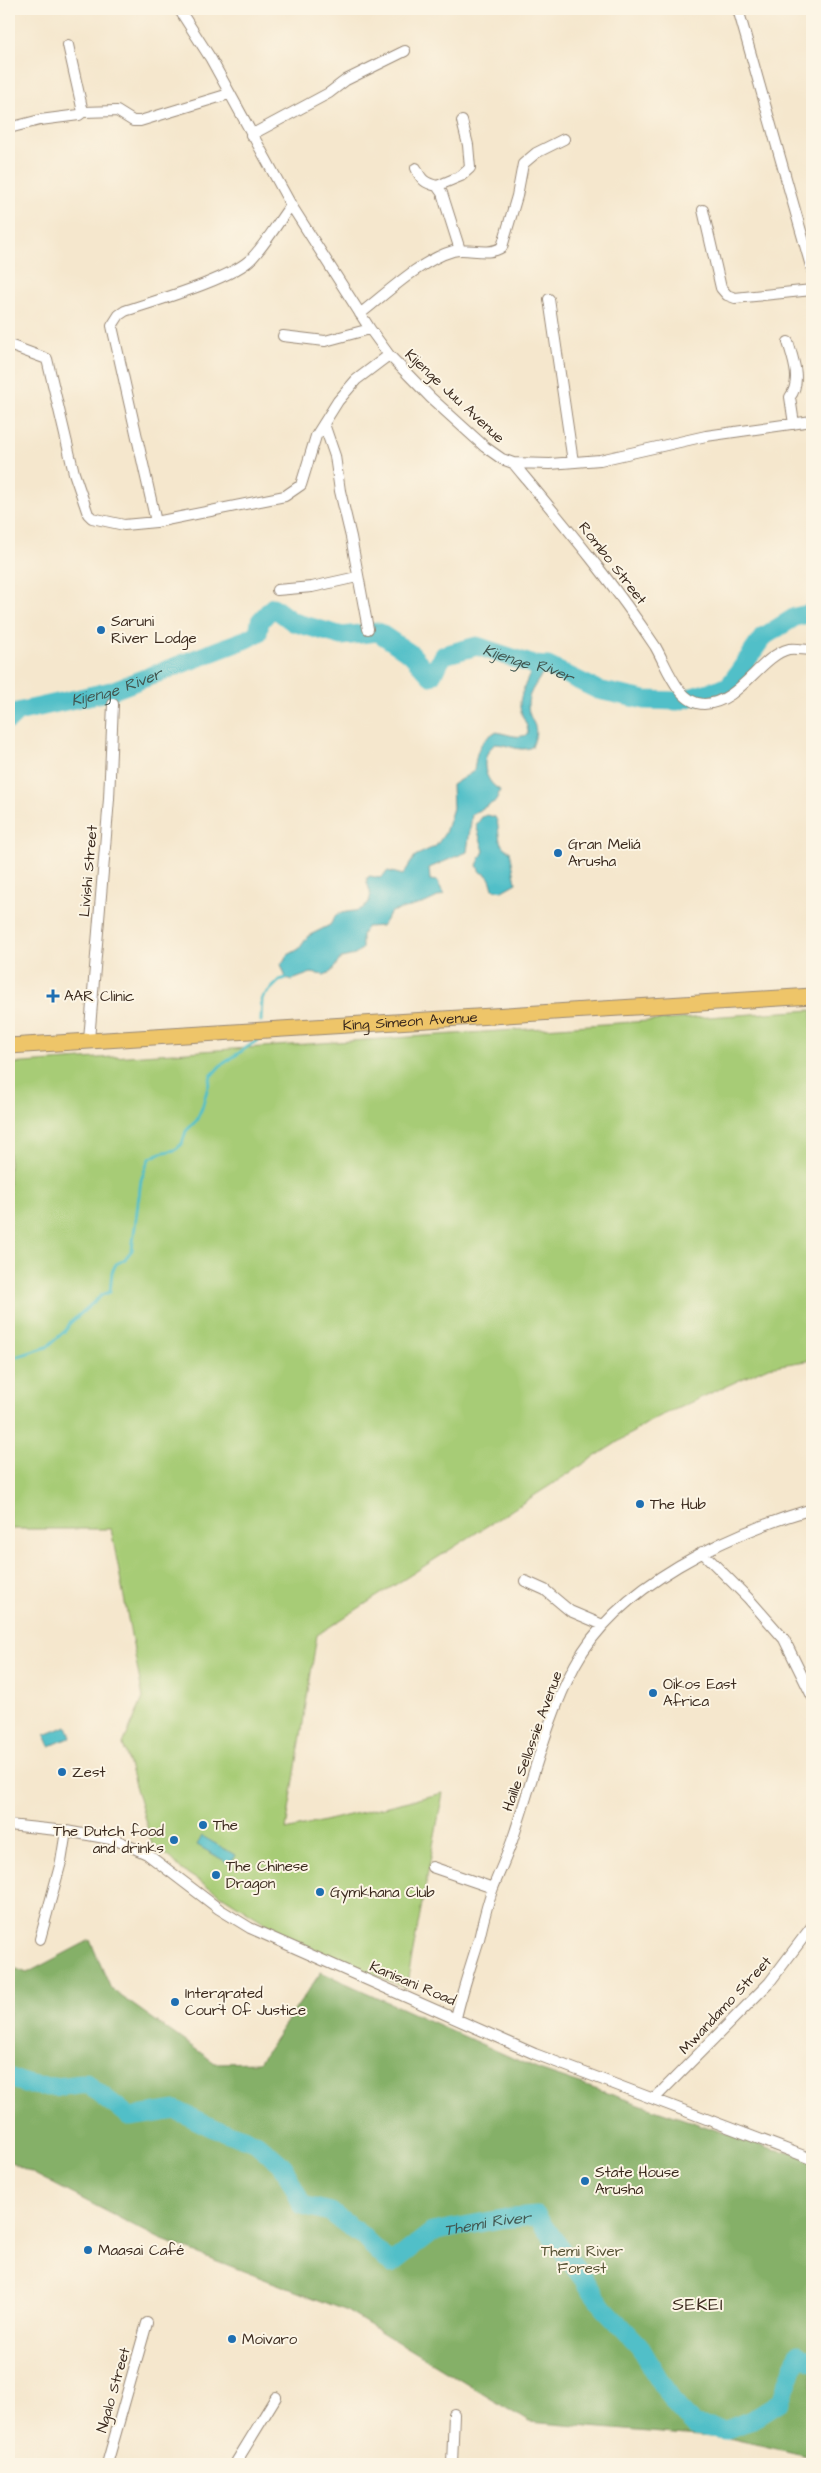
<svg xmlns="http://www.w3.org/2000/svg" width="821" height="2473" font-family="'Architects Daughter',sans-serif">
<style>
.green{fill:#a7cc76;stroke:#717b4a}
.forest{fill:#85b067;stroke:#606d42}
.water{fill:#51bfc8;stroke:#467473}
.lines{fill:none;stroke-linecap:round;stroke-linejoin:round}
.stream{stroke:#51bfc8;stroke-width:3}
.river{stroke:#51bfc8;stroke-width:19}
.street-casing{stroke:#988876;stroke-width:12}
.primary-casing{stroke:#988876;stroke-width:17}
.street{stroke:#fff;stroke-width:10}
.primary{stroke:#eec569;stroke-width:15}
.poi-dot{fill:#1f6fb2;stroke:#fcf5e5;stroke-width:2}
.labels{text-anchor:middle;stroke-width:4;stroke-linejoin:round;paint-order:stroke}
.street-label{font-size:15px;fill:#3b2a1e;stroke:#fcf5e5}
.poi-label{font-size:15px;fill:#3b2a1e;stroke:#fcf5e5;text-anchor:start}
.park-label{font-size:15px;fill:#565234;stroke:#fcf5e5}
.water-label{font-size:16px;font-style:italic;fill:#425751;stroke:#fcf5e5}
.quarter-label{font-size:18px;letter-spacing:1px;fill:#3b2a1e;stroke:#fcf5e5}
</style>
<rect width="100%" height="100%" fill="#fcf5e5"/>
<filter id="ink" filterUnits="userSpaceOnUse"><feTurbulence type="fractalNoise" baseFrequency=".02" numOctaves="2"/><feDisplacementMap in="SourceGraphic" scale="10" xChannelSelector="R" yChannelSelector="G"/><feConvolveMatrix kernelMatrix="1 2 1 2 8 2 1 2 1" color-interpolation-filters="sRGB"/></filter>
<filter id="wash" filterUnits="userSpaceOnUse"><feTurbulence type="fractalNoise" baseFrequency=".0096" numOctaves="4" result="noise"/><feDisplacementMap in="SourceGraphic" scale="20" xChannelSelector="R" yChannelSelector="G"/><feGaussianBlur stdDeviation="1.12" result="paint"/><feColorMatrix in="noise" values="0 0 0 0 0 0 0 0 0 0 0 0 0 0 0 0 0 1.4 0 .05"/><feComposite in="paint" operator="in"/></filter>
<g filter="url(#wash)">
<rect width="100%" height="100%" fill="#f5e7cd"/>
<path class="green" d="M812,1010V1360L768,1367L652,1420L317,1635L286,1830L443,1793L406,1988L287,1937L182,1870L172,1859L152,1844L123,1744L143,1698L111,1529H9V1064Z"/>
<path class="forest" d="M90,1940L111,1989L215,2063L259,2062L321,1972L539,2070L772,2149L812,2157V2457L734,2439L529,2422L345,2310L160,2239L9,2161V1966L27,1973Z"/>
<path class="water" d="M534,665L548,666C541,677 527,693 528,705C529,725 542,722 532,747C519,753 509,744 495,744C479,756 483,781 500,790L496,801L472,814L467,852L429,868L430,880L437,881L444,894L425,903L391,912L382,926L367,927L362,935V949L355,955L341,958L331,972L324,975L311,973L292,980L286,978L281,964L288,955L299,949L308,936L330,925L336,915C348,909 366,915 370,898C372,891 366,885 367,878L370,876L380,878L388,871L403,875L415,856L436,846L445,833L453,808L452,785L474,771C477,751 477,744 495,732C506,733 518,740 528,734C528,723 521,717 520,707C519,694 529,677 534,665Z
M487,815L495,817C502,829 494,845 510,851L516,883L502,891L493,889C491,882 490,874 480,872L477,865L484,851L476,825L482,817Z
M67,1726L71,1737L50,1746L45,1735Z
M202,1836L235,1855L230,1864L197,1845Z"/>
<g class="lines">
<path class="stream" d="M261,1021L262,998L280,980L286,978
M9,1359L47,1347L66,1330L70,1323L102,1295L110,1292L112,1272L116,1264L124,1260L132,1250L141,1180L149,1159L160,1153L175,1150L182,1144L186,1131L196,1121L202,1108L211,1076L220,1066L262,1037"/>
<g class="river">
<path id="s1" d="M9,720L17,712L111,691L247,639L258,633L260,621L273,607L293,622L342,636L378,632L411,654L431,676L444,655L477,646L534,665L548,666L598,690L645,700L678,701L729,686L763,637L795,617L812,613"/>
<path id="s2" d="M9,2077C35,2090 57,2088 86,2083L130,2117L176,2110L213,2128L255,2142L284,2167L302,2205L330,2212L361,2235L391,2264L432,2232L501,2219L537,2216L605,2309L639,2345L672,2401L695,2426L726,2430L751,2420L781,2401L798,2354L812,2361"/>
</g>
</g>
</g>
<g filter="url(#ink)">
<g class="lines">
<g class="street-casing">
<path id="street" d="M179,9L211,59L291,205L370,329L389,355L431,398L485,447L502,459L513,463L550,464L600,460L706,436L812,421
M738,9L812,270
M83,112L117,111L133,121H140L229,94
M9,128L40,120L79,115L83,112L68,45
M251,135L329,93L346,80L405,51
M416,168C421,180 425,183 437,186L442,193L460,250
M437,186L461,176L470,168L468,145L462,121
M703,210L721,288L727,295L735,298L812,290
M549,299L573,462
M360,314C387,293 421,260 453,251C468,247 488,257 502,247L517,196L523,164L536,153L564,139
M283,336L325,341L370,329
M788,342C793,359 802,381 790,397L794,424
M9,345L47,359L74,473L88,514L92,518L124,525L156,522L285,496L301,485L316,436L338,401L356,380L389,355
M324,424L335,456L340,491L351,537L368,629
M513,463C562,522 612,581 655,646C666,664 678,704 704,704C740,703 760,656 789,649C796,648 805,650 812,650
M156,522L112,326L119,315L125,311C155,301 232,279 252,258C267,242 278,222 291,205
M277,590L312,587L357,577
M89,1040L109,799L113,704
M702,1552L748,1598L784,1639L812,1696
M525,1581L545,1590L570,1611L603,1625
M9,1825L66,1831L116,1840L147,1854L219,1909L250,1928L535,2054L812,2159
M432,1867L493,1888
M40,1939L61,1862L66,1831
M456,2018C462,1991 471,1965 479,1939C483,1922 487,1904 493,1888C500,1870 508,1854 514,1835C533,1779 547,1718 575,1665C617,1585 730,1533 812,1509
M654,2099L769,1983L812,1926
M107,2464L147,2323
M235,2464L276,2397
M452,2464L454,2414"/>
</g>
<g class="primary-casing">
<g id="primary">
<path id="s3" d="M9,1046L812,996"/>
</g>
</g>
<use href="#street" class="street"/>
<use href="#primary" class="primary"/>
</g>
</g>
<g class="poi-dot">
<circle cx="101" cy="630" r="5"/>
<circle cx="558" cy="853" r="5"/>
<path d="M50.5 988.5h5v5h5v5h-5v5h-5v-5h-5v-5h5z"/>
<circle cx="640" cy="1504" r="5"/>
<circle cx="653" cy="1693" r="5"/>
<circle cx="62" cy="1772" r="5"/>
<circle cx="203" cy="1825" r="5"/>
<circle cx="174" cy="1840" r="5"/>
<circle cx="216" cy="1875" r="5"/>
<circle cx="320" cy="1892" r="5"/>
<circle cx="175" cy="2002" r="5"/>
<circle cx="585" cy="2181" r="5"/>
<circle cx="88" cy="2250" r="5"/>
<circle cx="232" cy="2339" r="5"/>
</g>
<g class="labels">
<g class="street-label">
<text transform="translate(455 396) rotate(43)" y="5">Kijenge Juu Avenue</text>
<text transform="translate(613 563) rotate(52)" y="5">Rombo Street</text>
<text transform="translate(88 871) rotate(-85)" y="5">Livishi Street</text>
<text dy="5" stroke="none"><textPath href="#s3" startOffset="402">King Simeon Avenue</textPath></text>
<text transform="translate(532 1741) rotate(-70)" y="5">Haille Sellassie Avenue</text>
<text transform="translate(413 1983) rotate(23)" y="5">Kanisani Road</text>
<text transform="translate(725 2005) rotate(-47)" y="5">Mwandamo Street</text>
<text transform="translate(113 2390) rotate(-74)" y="5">Ngalo Street</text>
</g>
<g class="poi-label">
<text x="111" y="626">Saruni<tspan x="111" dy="17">River Lodge</tspan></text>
<text x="568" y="849">Gran Meliá<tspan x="568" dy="17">Arusha</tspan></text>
<text x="64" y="1001">AAR Clinic</text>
<text x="650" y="1509">The Hub</text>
<text x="663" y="1689">Oikos East<tspan x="663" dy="17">Africa</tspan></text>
<text x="72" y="1777">Zest</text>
<text x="213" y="1830">The</text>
<text x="164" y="1836" text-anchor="end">The Dutch food<tspan x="164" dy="17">and drinks</tspan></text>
<text x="226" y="1871">The Chinese<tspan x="226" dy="17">Dragon</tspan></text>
<text x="330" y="1897">Gymkhana Club</text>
<text x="185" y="1998">Intergrated<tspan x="185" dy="17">Court Of Justice</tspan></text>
<text x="595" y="2177">State House<tspan x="595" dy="17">Arusha</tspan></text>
<text x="98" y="2255">Maasai Café</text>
<text x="242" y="2344">Moivaro</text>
</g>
<g class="park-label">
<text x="582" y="2256">Themi River<tspan x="582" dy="17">Forest</tspan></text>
</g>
<g class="water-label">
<text dy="6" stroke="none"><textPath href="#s1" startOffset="592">Kijenge River</textPath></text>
<text dy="6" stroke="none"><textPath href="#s1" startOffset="114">Kijenge River</textPath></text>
<text dy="6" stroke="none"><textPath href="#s2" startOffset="564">Themi River</textPath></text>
</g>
<g class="quarter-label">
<text x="698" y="2310">SEKEI</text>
</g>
</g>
<rect width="821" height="2473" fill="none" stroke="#fcf5e5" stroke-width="30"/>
</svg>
